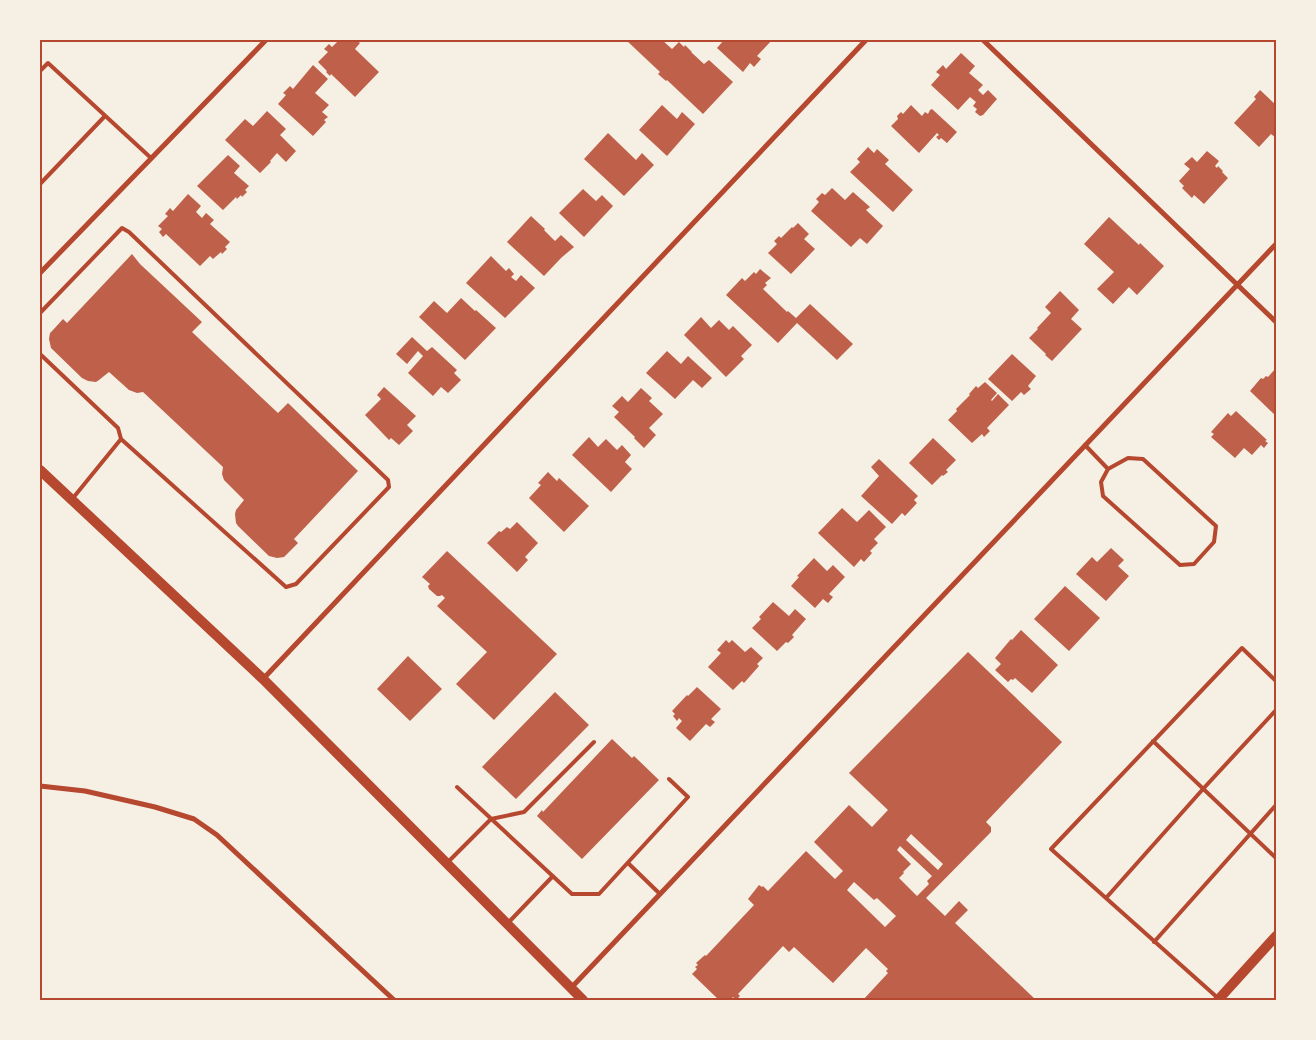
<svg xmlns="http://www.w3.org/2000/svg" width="1316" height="1040" font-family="Mulish,sans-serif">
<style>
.building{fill:#bf614a;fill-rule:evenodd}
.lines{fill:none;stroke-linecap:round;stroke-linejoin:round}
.service{stroke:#b5482f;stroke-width:4}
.minor{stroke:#b5482f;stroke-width:5}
.secondary{stroke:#b5482f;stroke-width:10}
.neatline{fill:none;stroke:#b5482f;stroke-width:2}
</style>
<rect width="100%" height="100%" fill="#f6efe4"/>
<path class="building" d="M339,40H356L360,43L355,49L379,72L355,97L331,74L330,76L326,72L327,71L318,62L328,52L324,49L329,44L332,47Z
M626,40H662L672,49L679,42L684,47L685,45L692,52H691L704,64L709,60L733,82L703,114L667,80L666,81L658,74L660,72Z
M724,40H772L757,56L761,59L754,67L750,63L743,72L717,48Z
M961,53L975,66L969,73L983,85L978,90L983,95L988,90L997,99L983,115L980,116L975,112L977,109L973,106L976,102L970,97L958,110L931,85L940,75L936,72L943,65L946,69Z
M313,65L328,79L315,93L329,105L322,112L328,117L324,120L326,122L313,136L278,104L286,95L283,93L290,86L293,89Z
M1260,90L1276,105V138L1271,134L1259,147L1234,123L1256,99L1254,97Z
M662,105L677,119L682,112L695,124L667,156L639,130Z
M911,105L922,116L925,112L928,114L930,110L932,109L957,132L947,143L941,138L939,140L936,137L939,135L937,133L919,153L891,126L898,119L897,116L901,112L903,114Z
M267,111L286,129L280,135L296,151L286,162L277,153L270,161L271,162L260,173L225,140L245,119L253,126Z
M608,133L636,160L642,153L654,165L624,196L584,159Z
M868,147L874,153L877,149L889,160L885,164L913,190L893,212L850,172L860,162L857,159Z
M1207,151L1219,161L1215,166L1217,168L1218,166L1223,171L1222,172L1228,178L1204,204L1194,195L1192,198L1182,188L1184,186L1179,181L1190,169L1184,164L1192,157L1197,162Z
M228,155L240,166L234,173L249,186L245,190L247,192L242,197L241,195L237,199L236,197L223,210L197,186Z
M832,188L845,200L853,192L870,207L866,210L883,226L867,244L860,238L851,247L811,211L819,202L816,199L822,193L825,195Z
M583,189L596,201L602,195L613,206L584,237L559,213Z
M188,194L201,206L196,212L202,218L206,213L214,220L210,224L230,242L225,247L227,249L222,254L221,252L213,259L210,256L200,266L166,234L163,237L159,232L162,229L158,226L168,216L165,214L170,208L173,211Z
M531,216L545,229L544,230L555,241L561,235L574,247L561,258L544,276L507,242Z
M1109,217L1139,245L1140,243L1164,266L1137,295L1129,287L1113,304L1097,289L1114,272L1084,244Z
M798,223L809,234L804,239L815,249L791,274L768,253L777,244L774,241L779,236L781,238L792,227L793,228Z
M132,254L140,264L202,322L192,332L278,413L288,403L358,471L294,539L298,543L284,557L277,558L269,556L238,526L236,523L235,514L236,510L244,500L224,480L222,474L223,467L143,392L137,393L129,390L109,372L99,380L96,382L88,381L82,378L51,348L49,339L50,333L53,330L63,319L67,323Z
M491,256L506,271L509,268L514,274L511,277L516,281L521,275L535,288L505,318L466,283Z
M760,269L771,278L765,283L767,285L763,289L787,312L788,311L796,318L810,304L853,344L837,360L797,323L778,343L726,295L742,278L745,281L754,272L756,274Z
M1060,291L1079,310L1071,319L1082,329L1052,361L1045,355L1046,354L1029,338L1038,329L1037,328L1051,313L1045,307Z
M461,298L475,311L476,310L496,328L465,360L419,317L434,301L447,313Z
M701,317L711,328L719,320L729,330L733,326L752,345L741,356L744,359L726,377L684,335Z
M412,337L427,351L432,347L457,370L454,373L461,380L448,393L441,387L433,396L408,373L423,356L418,351L407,364L396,354Z
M667,351L681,364L688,356L712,378L702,388L693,380L675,399L646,373Z
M1012,354L1036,376L1028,386L1031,389L1024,395L1021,392L1012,401L988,379Z
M1276,368V416L1250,391L1261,378L1263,379L1266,376L1268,377Z
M985,382L997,393L991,400L992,401L998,394L1009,405L987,428L990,431L984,437L982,434L972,443L948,420L957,411L956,409L970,395L969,394L976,386L978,388Z
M384,387L416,416L407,425L413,431L399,445L391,438L389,440L365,415L381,399L377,395Z
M641,388L652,398L649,401L663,414L649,428L656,435L644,448L634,438L635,437L614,417L619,412L612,406L622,396L628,402Z
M1236,411L1267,440L1265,441L1268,443L1264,448L1261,445L1252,455L1244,448L1235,458L1211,437L1214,434L1211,432L1228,413L1231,416Z
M589,437L598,447L606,439L617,450L622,445L631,455L625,462L632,469L611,492L572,455Z
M933,438L956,460L946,470L948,472L943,476L942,475L932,485L909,463Z
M879,459L918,496L914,500L917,503L905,516L902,513L892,524L861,496L879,476L871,467Z
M548,472L557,481L559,478L589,506L564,532L529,498L541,485L538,483Z
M842,508L857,522L869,510L886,527L874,539L878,543L870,551L872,553L864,562L861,559L854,567L818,533Z
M517,522L538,543L525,557L528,560L517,572L487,543L499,531L501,532L507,527L510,529Z
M1111,548L1124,560L1118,566L1129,576L1106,601L1076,574L1092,557L1097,562Z
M447,551L557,654L494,720L456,684L487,652L437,606L445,598L442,595L440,596H437L429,589L428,586L430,584L422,577Z
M814,558L827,571L833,565L845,577L829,594L833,597L828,603L823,599L815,608L791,586L799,577L797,576Z
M1065,586L1100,618L1069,651L1034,619Z
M773,602L789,616L795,609L806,619L792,635L794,637L788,643L786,642L777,651L752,628L761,619L759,617Z
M1021,630L1058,665L1032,693L1015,678L1013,680L1011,679L1008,682L995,670L1001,664L995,658L1011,639L1012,640Z
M726,640L729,643L732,640L745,652L751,647L763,658L757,664L759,666L744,683L742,681L733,690L708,667L721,653L717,650Z
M968,652L1062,742L986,822L991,827V832L926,898L945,916L959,901L968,910L955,923L1036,1000H863L888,973L886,971L888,969L866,948L833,983L794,947L789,952L783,946L738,994L740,996L736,1000L733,997L730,1000L727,999L726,1000H719L692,974L697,969L695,967L698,965L696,963L705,955L706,956L754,905L748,899L759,885L762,887L763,886L768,891L806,851L835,879L843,871L814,842L849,805L872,827L888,810L849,773ZM911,834L943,864L938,870L906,840ZM900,846L932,876L927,881L929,884L917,896L899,878L904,873L903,872L911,864L897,850ZM854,882L874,900L877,898L896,916L885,927L847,890Z
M408,656L442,689L410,721L377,689Z
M697,687L721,709L711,719L715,722L710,727L706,724L690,741L676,728L682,721L679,718L677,721L673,716L675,714L672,711L687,695L688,696Z
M555,692L589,725L516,799L482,767Z
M612,739L632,758L634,756L659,780L582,859L537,816L542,810L543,812Z"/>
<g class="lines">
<path class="service" d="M40,71L48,63L151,158
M40,184L105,116
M40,313L122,228L129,232L388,480L389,487L296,584L286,587L121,439L118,428L40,354
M1085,445L1108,469
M1128,458L1143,459L1216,526L1214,542L1194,564L1180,565L1103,496L1101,482L1108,469Z
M73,498L121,439
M1153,741L1276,858
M457,787L572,894H599L688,797L669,779
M447,863L491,819L524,812L594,742
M628,863L660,894
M1106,898L1203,789L1276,710
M508,923L553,876
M1154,942L1276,805
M1219,999L1051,849L1242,648L1276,681"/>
<path class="minor" d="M983,40L1276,322
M40,273L266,40
M263,679L866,40
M40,786L85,791L155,807L194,819L217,835L394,1000
M571,988L1276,244"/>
<path class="secondary" d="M40,470L263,679L583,1000
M1218,1000L1276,936"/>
</g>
<rect width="1316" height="1040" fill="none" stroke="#f6efe4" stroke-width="82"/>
<rect x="41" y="41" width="1234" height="958" class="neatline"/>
</svg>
